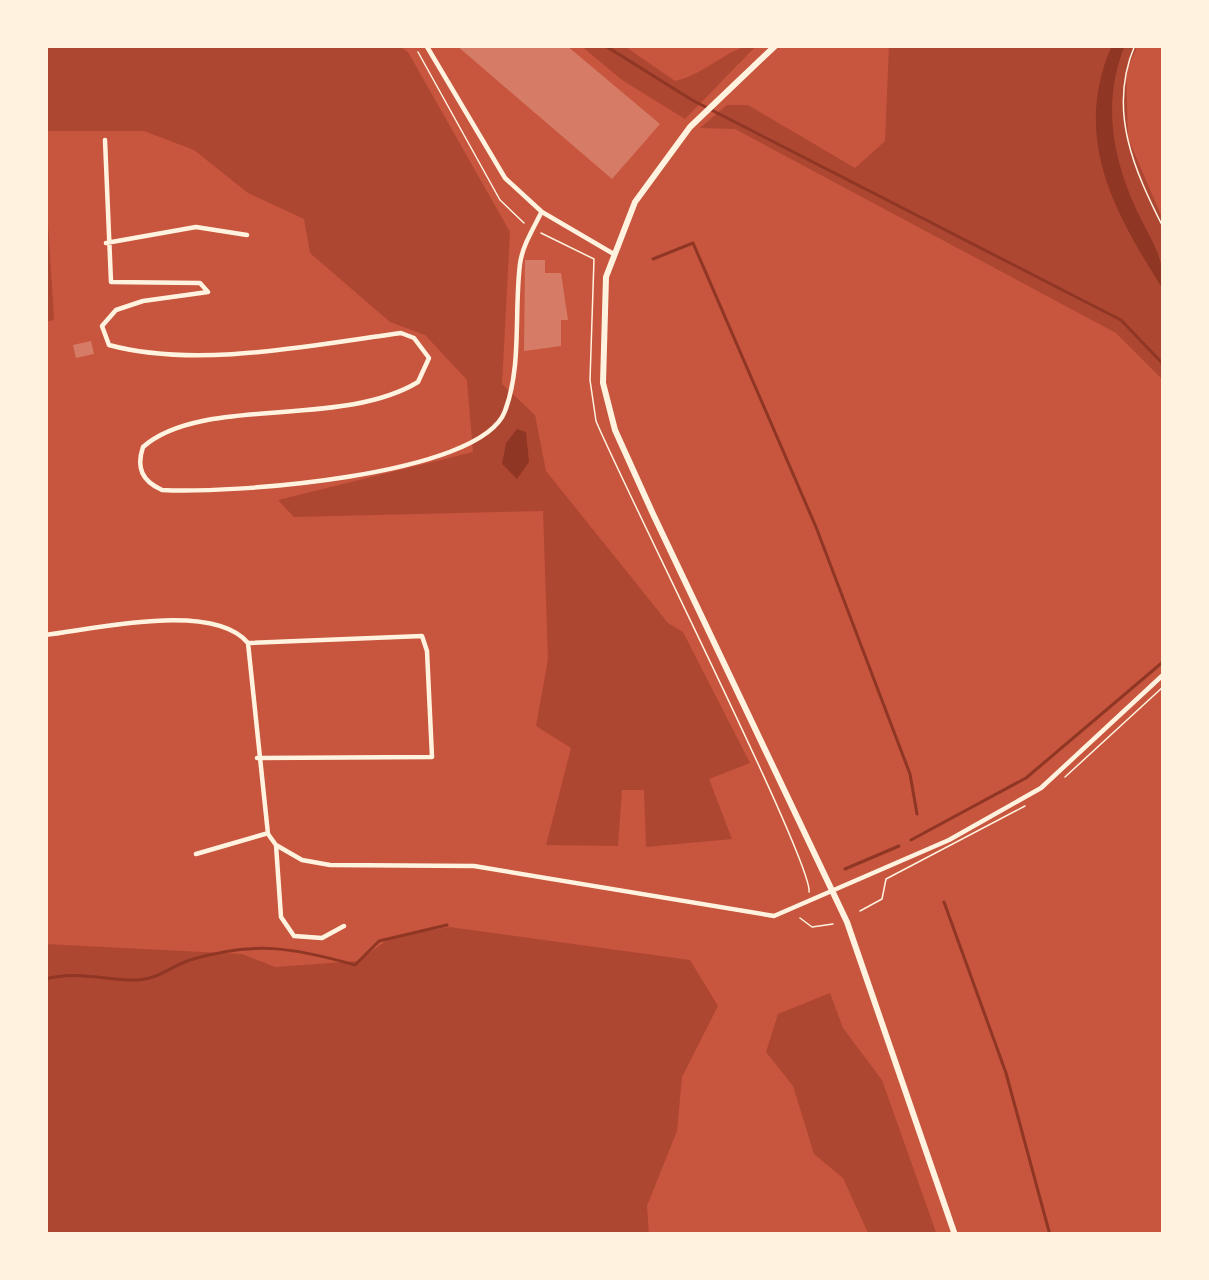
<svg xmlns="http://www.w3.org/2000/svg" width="1209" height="1280" font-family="Figtree,sans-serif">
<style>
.green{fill:#ae4732}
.water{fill:#8f3625}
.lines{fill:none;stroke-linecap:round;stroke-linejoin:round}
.stream{stroke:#8f3625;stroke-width:3}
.building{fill:#d67c66}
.path{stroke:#fff3e0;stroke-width:1.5}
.service{stroke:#fff3e0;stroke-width:1.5}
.minor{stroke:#fff3e0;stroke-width:4.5}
.tertiary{stroke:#fff3e0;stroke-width:4.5}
.primary{stroke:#fff3e0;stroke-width:6}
</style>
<rect width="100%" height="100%" fill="#c8553d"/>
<path class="green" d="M45,45H397L408,52L510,232L502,384L535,415L546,471L668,623L683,632L750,763L709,779L732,839L646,847L644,790H622L618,846L546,845L571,748L536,726L548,659L543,511L294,517L278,500L473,452L467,380L425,335L390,322L310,253L304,219L248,193L194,150L144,131H45Z
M580,45H623L675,81C707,74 730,45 757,45L685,119L622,80Z
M889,45H1138L1126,72L1128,138L1164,222V381L1116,333L735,129L700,128L727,105H748L855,168L885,141Z
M45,175L54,320L45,322Z
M449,927L690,960L718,1006L682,1077L677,1131L647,1206L649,1235H45V944L242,954L275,967L358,961L390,938Z
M830,993L843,1028L882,1080L937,1235H869L843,1178L814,1154L793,1086L766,1052L778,1014Z"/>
<path class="water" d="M1112,45H1125C1102,102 1112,157 1137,211C1152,242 1164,256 1164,291C1115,213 1071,139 1112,45Z
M517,429L526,432L529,462L517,479L502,464L506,443Z"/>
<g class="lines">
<path class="stream" d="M604,45L692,100L1121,320L1164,365
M653,259L693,243L816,527L910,774L917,814
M911,840L1026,778L1164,661
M845,869L899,846
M944,902L1006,1073L1050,1235
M45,979C79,970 106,981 138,980C159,979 171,966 190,960C253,941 292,947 355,965L379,941L447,925"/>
</g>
<path class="building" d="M456,45H566L660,124L612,179Z
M525,260H545V273H561L568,320H561V346L524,351Z
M91,341L94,354L76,358L73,345Z"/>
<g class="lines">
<path class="path" d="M1135,45C1107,110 1134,170 1164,229
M418,52L500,200L524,223
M541,233L594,259L590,380L596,421C622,484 814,865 809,892
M1065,777L1164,686
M860,911L882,899L886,879L1025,806
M800,918L812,927L833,924"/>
<path class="service" d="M413,45H415"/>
<path class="minor" d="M105,140L111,282L200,283L208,292L143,301L116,310L102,326L109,345C197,369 313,345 401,333L414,338L429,358L418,382C341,429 202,395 143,447C136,468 142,481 162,490C225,494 481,477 505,411C522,366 514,312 520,264C522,247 533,229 541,213
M106,243L196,227L247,235
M45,635C96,629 213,601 248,643L268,834L276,845L302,860L330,865L474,866L774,916L949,840L1041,788L1164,674
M248,643L422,636L427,651L432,757L257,758
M276,845L281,917L294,936L322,938L344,926
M196,854L265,834"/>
<path class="tertiary" d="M426,45L505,178L542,212L612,253"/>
<path class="primary" d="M776,45L690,127L635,202L606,277L603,383L615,430L653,514L847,922L955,1235"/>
</g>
<rect width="1209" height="1280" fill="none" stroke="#fff3e0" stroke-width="96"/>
</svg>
